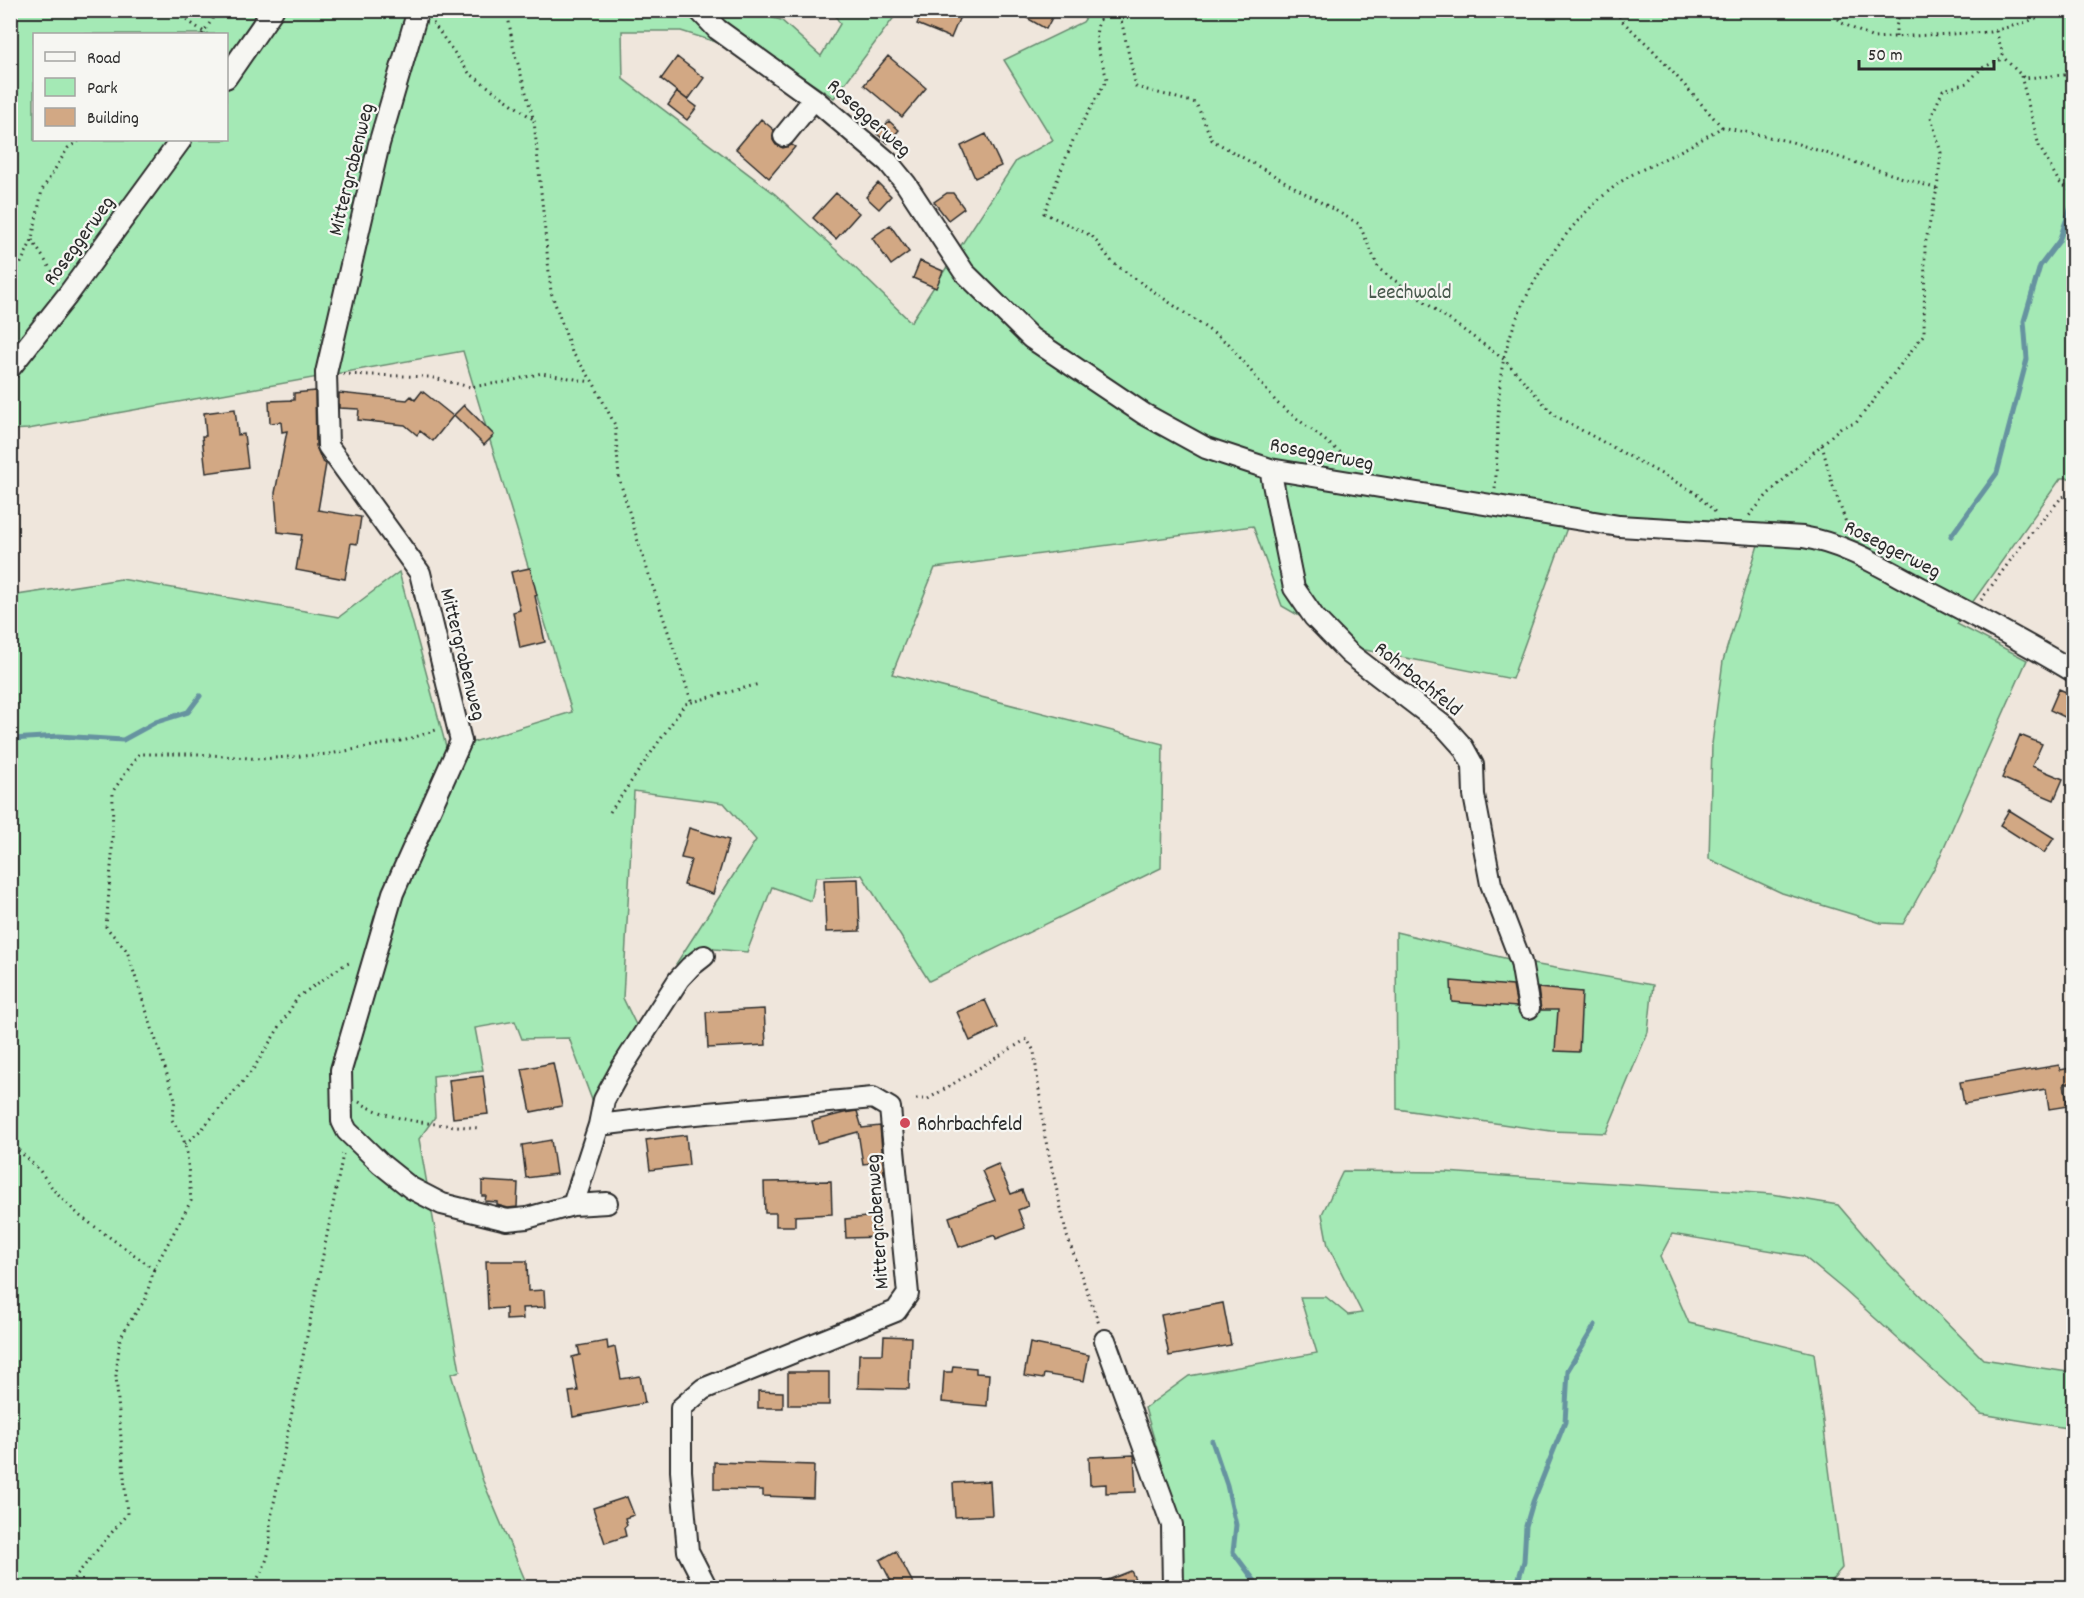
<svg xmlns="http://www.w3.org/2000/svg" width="2084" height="1598" font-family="Dekko,sans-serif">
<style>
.green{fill:#a4e9b5;stroke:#688a70;stroke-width:1.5;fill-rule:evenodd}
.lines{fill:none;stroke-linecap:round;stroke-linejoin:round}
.stream{stroke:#6693a0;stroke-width:5}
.building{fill:#d2a884;stroke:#2b2b2b;stroke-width:1.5}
.minor-casing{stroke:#2b2b2b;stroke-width:24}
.path{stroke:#2b2b2b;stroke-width:3;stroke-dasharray:1.5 4.5;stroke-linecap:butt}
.minor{stroke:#f6f6f2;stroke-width:20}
.poi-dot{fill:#d1495b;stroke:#f6f6f2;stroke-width:2}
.labels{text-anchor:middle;stroke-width:4.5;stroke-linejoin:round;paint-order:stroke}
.street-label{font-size:21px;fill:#2b2b2b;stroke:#f6f6f2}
.park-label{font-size:21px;fill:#495a4e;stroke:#f6f6f2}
.poi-label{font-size:21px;fill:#2b2b2b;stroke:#f6f6f2;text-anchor:start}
</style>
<rect width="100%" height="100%" fill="#efe6dc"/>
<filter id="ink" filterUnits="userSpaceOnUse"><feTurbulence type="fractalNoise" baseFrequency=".0167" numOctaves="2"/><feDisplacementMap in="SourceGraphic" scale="12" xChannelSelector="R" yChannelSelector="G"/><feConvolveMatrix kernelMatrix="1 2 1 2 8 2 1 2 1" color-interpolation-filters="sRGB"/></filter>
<g filter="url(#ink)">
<path class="green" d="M11,11H746L781,20L821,56L840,24L833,11H896L895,16L834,98L780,62L681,31H622L623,79L775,194L847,260L911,322L1016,161L1053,140L1004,60L1083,22L1091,11H2073V478H2061L1957,624L2027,660L1936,865L1903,924L1881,923L1782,893L1709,859L1712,744L1723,661L1758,545L1568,525L1512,679L1355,648L1282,606L1253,526L935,568L892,674L1163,744L1161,868L929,981L862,875L816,877L811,901L772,887L747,952L704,948L683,972L676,964L756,840L724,803L634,791L623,998L637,1027L592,1100L569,1038L522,1039L515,1021L475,1028L483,1070L433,1076L435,1117L419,1139L460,1371L451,1374L483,1481L528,1587H11V596L121,579L339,617L399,572L447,750L572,712L463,351L28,429L11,430ZM34,34H226V140H34Z
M1396,932L1521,962L1653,985L1648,1032L1606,1133L1551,1131L1397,1109Z
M1343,1171L1445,1172L1772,1194L1838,1205L1885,1260L1983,1359L2074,1373L2073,1429L1981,1414L1844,1290L1803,1256L1672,1234L1660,1257L1689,1323L1814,1353L1842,1568L1825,1588L1180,1587V1527L1145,1408L1189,1376L1317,1353L1300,1297H1326L1348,1315L1362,1313L1328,1246L1322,1214Z"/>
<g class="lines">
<path class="stream" d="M1951,536L1997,473L2027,359L2024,321L2040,266L2059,241L2074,198
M10,741L12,739L59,736L123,740L156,722L188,712L200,696
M1212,1441L1227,1485L1236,1525L1233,1552L1260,1588
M1516,1588L1524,1561L1526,1526L1533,1502L1565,1422L1568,1370L1595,1325"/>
</g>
<path class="building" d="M923,10H951L961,14L951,38L917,24Z
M1013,10H1056L1046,29Z
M888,56L926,88L902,117L864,85Z
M677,57L704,78L688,100L661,79Z
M677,92L697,107L687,120L668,105Z
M761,119L774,130L773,140L776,145L783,148L792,145L795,147L769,178L736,149Z
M889,121L899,130L888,143L877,134Z
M986,134L1001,166L975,178L961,146Z
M878,183L891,196L879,209L866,197Z
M836,193L859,213L836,239L813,218Z
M947,193H953L964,208L948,220L934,202Z
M890,225L909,252L891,265L872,238Z
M920,261L943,271L936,288L913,278Z
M315,391L316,446L322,461L326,464L318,510L361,517L357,544L351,543L345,579L296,570L302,535L278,532L275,493L287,431L282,432L281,422L270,423L269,401L294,400V393Z
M422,391L453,416L433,441L420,431L417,435L405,425L358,420L359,409L339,408V393L407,400L411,396L415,400Z
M464,405L494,435L484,445L454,415Z
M235,409L238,435L244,434L248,467L206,473L202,436H206L204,413Z
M530,568L537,595L535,596L545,642L520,648L513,612L520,610L511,572Z
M2059,689L2073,695V721L2050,710Z
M2020,735L2042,744L2032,766L2063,779L2054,800L2002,778Z
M2009,810L2054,838L2044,853L2000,825Z
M689,828L729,840L713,894L684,885L691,860L681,858Z
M858,879L860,931L826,932L824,880Z
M1451,981L1513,986L1517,1007L1452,1002Z
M1538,988L1582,992L1579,1052L1555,1051L1558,1010H1541Z
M985,1000L998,1028L970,1041L957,1012Z
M764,1009L766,1045L708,1048L706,1012Z
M553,1063L562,1106L531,1112L522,1069Z
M2059,1065L2060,1070L2072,1068L2073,1082L2064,1084L2068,1106L2049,1109L2046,1089L1964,1104L1960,1082Z
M483,1076L488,1114L453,1118L449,1080Z
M857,1111L862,1128L880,1126L884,1174L873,1176L871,1163L863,1164L858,1132L817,1143L812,1121L844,1113Z
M686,1135L689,1165L650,1170L646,1140Z
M551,1140L556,1174L526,1178L522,1145Z
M998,1164L1011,1194L1022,1190L1028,1206L1018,1210L1025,1228L996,1239L995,1235L959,1247L949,1217L995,1200L982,1171Z
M482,1181L518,1183L517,1207L508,1208L497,1205V1202L485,1201L486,1196H482Z
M831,1181L832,1214L795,1216V1226H776V1213H765L764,1182Z
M878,1216L880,1237L846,1238L845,1219Z
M486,1261H527L528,1291L544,1290L545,1307L522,1308L523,1319L506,1320V1308L488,1309Z
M1223,1303L1231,1345L1169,1356L1161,1315Z
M884,1336L911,1337L909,1389L858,1388L859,1354H883Z
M607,1341L608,1349L615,1347L621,1379L640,1376L645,1403L573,1417L569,1392L578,1391L572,1357L580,1355L578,1346Z
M1030,1343L1089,1355L1084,1381L1044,1374L1043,1379L1024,1376Z
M953,1366L976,1368V1373L989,1374L987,1406L942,1402L944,1372H952Z
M788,1372H829V1405H788Z
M758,1391L783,1392V1408H758Z
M1134,1455L1136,1492L1106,1493V1484L1090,1485L1089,1457Z
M714,1462L814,1465L813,1498L763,1496V1490L714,1489Z
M990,1481L992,1515L955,1517L953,1483Z
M627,1497L634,1515L625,1518L627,1525L624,1528L626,1536L605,1543L593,1508Z
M896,1551L915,1587H894L880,1560Z
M1131,1571L1138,1585L1129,1587H1090Z"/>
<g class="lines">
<g class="minor-casing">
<path id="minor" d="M418,10L379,144L326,373L328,446L420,573L461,741L393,893L341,1070L342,1121L347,1131L381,1164L411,1188L442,1204L507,1220L527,1218L573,1205L607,1203
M699,10L717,29L814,99L888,162L906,184L964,272L1031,338L1144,414L1206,448L1270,469L1619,526L1803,537C1850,545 1884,569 1925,590C1975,616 2025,642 2074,672
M226,78L273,10
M784,136L814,99
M10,368L67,296L181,140
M1270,469L1294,588L1314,617L1349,653L1445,727L1463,747L1473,765L1474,795L1491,884L1521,962L1529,1008
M599,1125L604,1100L621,1069L679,979L690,967L704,956
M573,1205L599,1125L674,1116L873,1098L890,1108L908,1294L896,1311L703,1389L681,1408V1471L688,1551L707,1588
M1105,1340L1172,1525L1173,1588"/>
</g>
<path class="path" d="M172,10L207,34
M507,10L513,46L534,121L551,292L572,352L593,382L615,425L619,478L639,545L692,703
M1108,10C1086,29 1101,56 1107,79L1074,138L1044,213L1092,236L1113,263L1229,344L1277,403L1354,463
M1119,10L1136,87L1196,103L1212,140L1359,224L1379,269L1505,360L1554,415L1696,493L1716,513
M1830,10L1842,23L1873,38L1990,32L2027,22L2053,10
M433,23L469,73L533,119
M1996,31L2004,58L2024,78L2064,75L2074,72
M202,34L212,20L215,10
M1896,37V27L1900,10
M2021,76L2039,146L2059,182L2074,193
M1722,127L1792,142L1937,189L1925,245L1924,334L1856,423L1841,427L1768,494L1749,516
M1937,189L1941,153L1931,117L1943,90L1967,83L1982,68L2004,58
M32,240L57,279
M10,278L20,265L32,240L42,190L68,148L80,140
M343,374L430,377L470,387L506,382L542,373L591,382
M1822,445L1831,480L1849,531
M1495,489C1498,454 1497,419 1500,384C1506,311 1562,223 1622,181C1634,172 1649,167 1662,160C1683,150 1703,139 1722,127L1651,48L1621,20L1616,10
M1981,600L2027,538L2062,497L2074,494
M610,812L685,704L759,684
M916,1099H928L1027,1039L1034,1051L1045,1137L1067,1236L1099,1324
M359,1102C394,1123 438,1124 478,1128
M10,1142L40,1171L56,1193L80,1216L154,1269L191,1201L187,1153L183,1137L172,1120L175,1099L127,951L106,927L112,855L113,791L139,754H198L261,759L329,754L406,740L439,729
M185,1144L202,1129L252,1071L298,997L344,965L352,962
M66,1588L127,1514L116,1375L120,1339L128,1324L145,1300L154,1269
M252,1588C268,1562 271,1553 270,1523L343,1154"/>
<use href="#minor" class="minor"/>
</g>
</g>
<circle class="poi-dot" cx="905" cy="1123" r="6"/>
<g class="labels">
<g class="street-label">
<text transform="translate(870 117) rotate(42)" y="7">Roseggerweg</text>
<text transform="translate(350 169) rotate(-76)" y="7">Mittergrabenweg</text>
<text transform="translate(78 240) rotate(-54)" y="7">Roseggerweg</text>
<text transform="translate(1322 453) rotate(11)" y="7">Roseggerweg</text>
<text transform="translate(1893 548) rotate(27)" y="7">Roseggerweg</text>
<text transform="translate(464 654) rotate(76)" y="7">Mittergrabenweg</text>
<text transform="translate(1419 678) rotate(39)" y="7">Rohrbachfeld</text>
<text transform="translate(876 1222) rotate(-94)" y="7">Mittergrabenweg</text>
</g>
<g class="park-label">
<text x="1410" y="298">Leechwald</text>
</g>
<g class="poi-label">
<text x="917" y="1130">Rohrbachfeld</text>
</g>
</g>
<rect width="2084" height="1598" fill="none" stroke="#f6f6f2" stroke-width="36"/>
<rect x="18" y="18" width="2048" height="1562" fill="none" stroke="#2b2b2b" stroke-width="2" filter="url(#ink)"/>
<rect x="33" y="33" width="195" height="108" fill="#f6f6f2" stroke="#a5a5a2" stroke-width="1.5"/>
<rect x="45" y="52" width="30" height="9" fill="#f6f6f2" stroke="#a5a5a2" stroke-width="1.5"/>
<text x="87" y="63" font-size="18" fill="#2b2b2b">Road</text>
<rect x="45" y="78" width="30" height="18" fill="#a4e9b5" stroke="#a5a5a2" stroke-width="1.5"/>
<text x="87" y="93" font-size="18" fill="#2b2b2b">Park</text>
<rect x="45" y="108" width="30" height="18" fill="#d2a884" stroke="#a5a5a2" stroke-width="1.5"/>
<text x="87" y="123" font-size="18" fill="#2b2b2b">Building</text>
<path d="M1859 60v9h135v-9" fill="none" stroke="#2b2b2b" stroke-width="3"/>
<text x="1868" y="60" font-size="18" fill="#2b2b2b" stroke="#f6f6f2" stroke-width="4.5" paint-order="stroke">50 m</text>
</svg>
